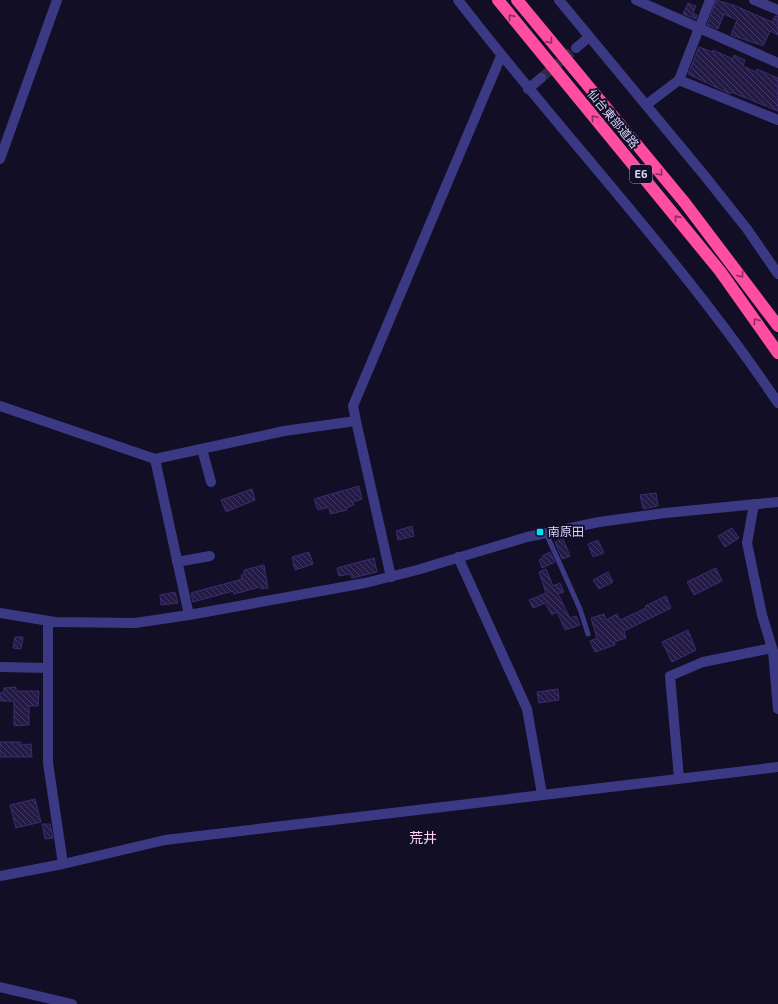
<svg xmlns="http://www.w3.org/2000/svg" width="778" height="1004" font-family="'Exo 2','Noto Sans JP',sans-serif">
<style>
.building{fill:url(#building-back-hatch);stroke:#3b2c72}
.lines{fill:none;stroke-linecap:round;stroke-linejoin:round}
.minor-tunnel{stroke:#302b46;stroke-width:10;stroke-dasharray:10 5;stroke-linecap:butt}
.service{stroke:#3c3984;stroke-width:5}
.minor{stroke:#3c3984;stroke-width:10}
.tertiary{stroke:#3c3984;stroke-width:10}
.motorway{stroke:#ff4da1;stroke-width:12}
.oneway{stroke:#882e63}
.poi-dot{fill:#00e2fd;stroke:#120e25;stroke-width:1.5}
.labels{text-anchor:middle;stroke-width:4;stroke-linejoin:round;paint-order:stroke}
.shield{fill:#120e25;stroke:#9d97be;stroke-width:1}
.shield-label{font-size:11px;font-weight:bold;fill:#d8d2ff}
.street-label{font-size:12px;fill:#d8d2ff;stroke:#120e25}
.poi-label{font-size:12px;fill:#d8d2ff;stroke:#120e25;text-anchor:start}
.quarter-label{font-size:14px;fill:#ffd4ef;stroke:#120e25}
</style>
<defs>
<pattern id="building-back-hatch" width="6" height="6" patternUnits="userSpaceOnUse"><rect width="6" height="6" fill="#231a46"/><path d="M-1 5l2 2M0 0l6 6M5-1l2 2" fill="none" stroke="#423a62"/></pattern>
</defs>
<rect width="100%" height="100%" fill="#120e25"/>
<path class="building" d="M716,0L736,6L772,22L775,16H778V35L770,31L763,46L731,35L737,20L724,14L718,29L707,25Z
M688,3L696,6L693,13L697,15L696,19L683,14Z
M699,47L713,52V50L733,59L734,55L745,60L743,66L756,72L757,69L778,78V111L731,92L730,94L688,74Z
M359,486L362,499L353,502L354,505L346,508L347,510L330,514L329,507L318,510L314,499Z
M252,489L255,500L226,512L221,500Z
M656,493L658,506L643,509L640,495Z
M412,526L414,536L398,540L396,531Z
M732,528L739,538L725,547L718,536Z
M563,539L570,556L562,559L555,542Z
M598,540L604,553L593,557L588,544Z
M309,552L313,564L295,570L292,557Z
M550,552L555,562L542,568L539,560L543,558L542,556Z
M374,558L377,572L352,578L350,574L339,576L337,568Z
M264,565L268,588L261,589L260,587L234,594L233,591L193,602L191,593L242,579L241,575L244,574V570Z
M716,568L722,581L694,595L687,582Z
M546,569L553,586L560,583L564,592L558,594L570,618L576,616L580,625L565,630L557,612L552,615L545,603L533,608L529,600L546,593L539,572Z
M608,572L613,582L599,589L593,580Z
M175,592L178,603L161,605L160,595Z
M666,596L671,608L624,631L626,638L614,642L615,645L595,652L590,641L597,638L591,618L604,614L606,620L617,614L620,620L646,608L645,606Z
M688,630L696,650L672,662L662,642Z
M15,637H23L21,649L13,648Z
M16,687V691H39L38,706H29V725L14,726V701H0V693H3L4,688Z
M558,689L559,700L539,703L537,692Z
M0,742H21V745L31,744L32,757H0Z
M35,799L41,822L16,828L10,805Z
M42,824H50L53,838L45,839Z"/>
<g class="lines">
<path class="minor-tunnel" d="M541,78L576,48"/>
<path class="service" d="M546,533L580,609L588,634"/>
<path class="minor" d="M636,0L778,63
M710,0L679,80L778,120
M754,0L778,10
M576,48L589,37
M528,89L541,78
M646,105L679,80
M0,406L155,459
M356,421L353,406L501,56
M202,449L211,482
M754,504L747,543L762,615L773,651L778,709
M458,557L527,709L542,794
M177,562L210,556
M189,615L155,459L284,431L356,421L391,577
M0,667L48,668
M679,778L670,676L703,662L772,648
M63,864L165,840L778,767
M0,876L63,864L48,763V621
M0,987L72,1004"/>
<path class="tertiary" d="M458,0C563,136 682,260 778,403
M559,0L704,175L747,229L778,274
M0,159L57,0
M0,613L55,622L135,623L189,615L365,583L417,570L527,537L599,522L665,513L778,502"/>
<path class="motorway" d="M498,0L720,271L778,353
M517,0L685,203L778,326"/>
</g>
<defs><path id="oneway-chevron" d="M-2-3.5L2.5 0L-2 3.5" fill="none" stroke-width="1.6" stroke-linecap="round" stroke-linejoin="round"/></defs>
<g class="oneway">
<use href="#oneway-chevron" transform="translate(511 17) rotate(-129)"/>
<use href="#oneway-chevron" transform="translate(550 41) rotate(51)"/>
<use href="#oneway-chevron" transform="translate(594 118) rotate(-130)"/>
<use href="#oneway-chevron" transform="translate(660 173) rotate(50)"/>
<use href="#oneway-chevron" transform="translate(677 218) rotate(-129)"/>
<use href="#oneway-chevron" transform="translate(741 275) rotate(54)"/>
<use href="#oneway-chevron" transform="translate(756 321) rotate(-126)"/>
</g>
<rect class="poi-dot" x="536" y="528" width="8" height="8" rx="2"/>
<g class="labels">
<rect class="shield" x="630" y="165" width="22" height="18" rx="3"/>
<g class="shield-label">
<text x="641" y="178">E6</text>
</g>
<g class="street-label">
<text transform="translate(613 119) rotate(50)" y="4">仙台東部道路</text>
</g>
<g class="poi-label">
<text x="548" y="536">南原田</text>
</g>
<g class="quarter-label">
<text x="423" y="843">荒井</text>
</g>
</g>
</svg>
